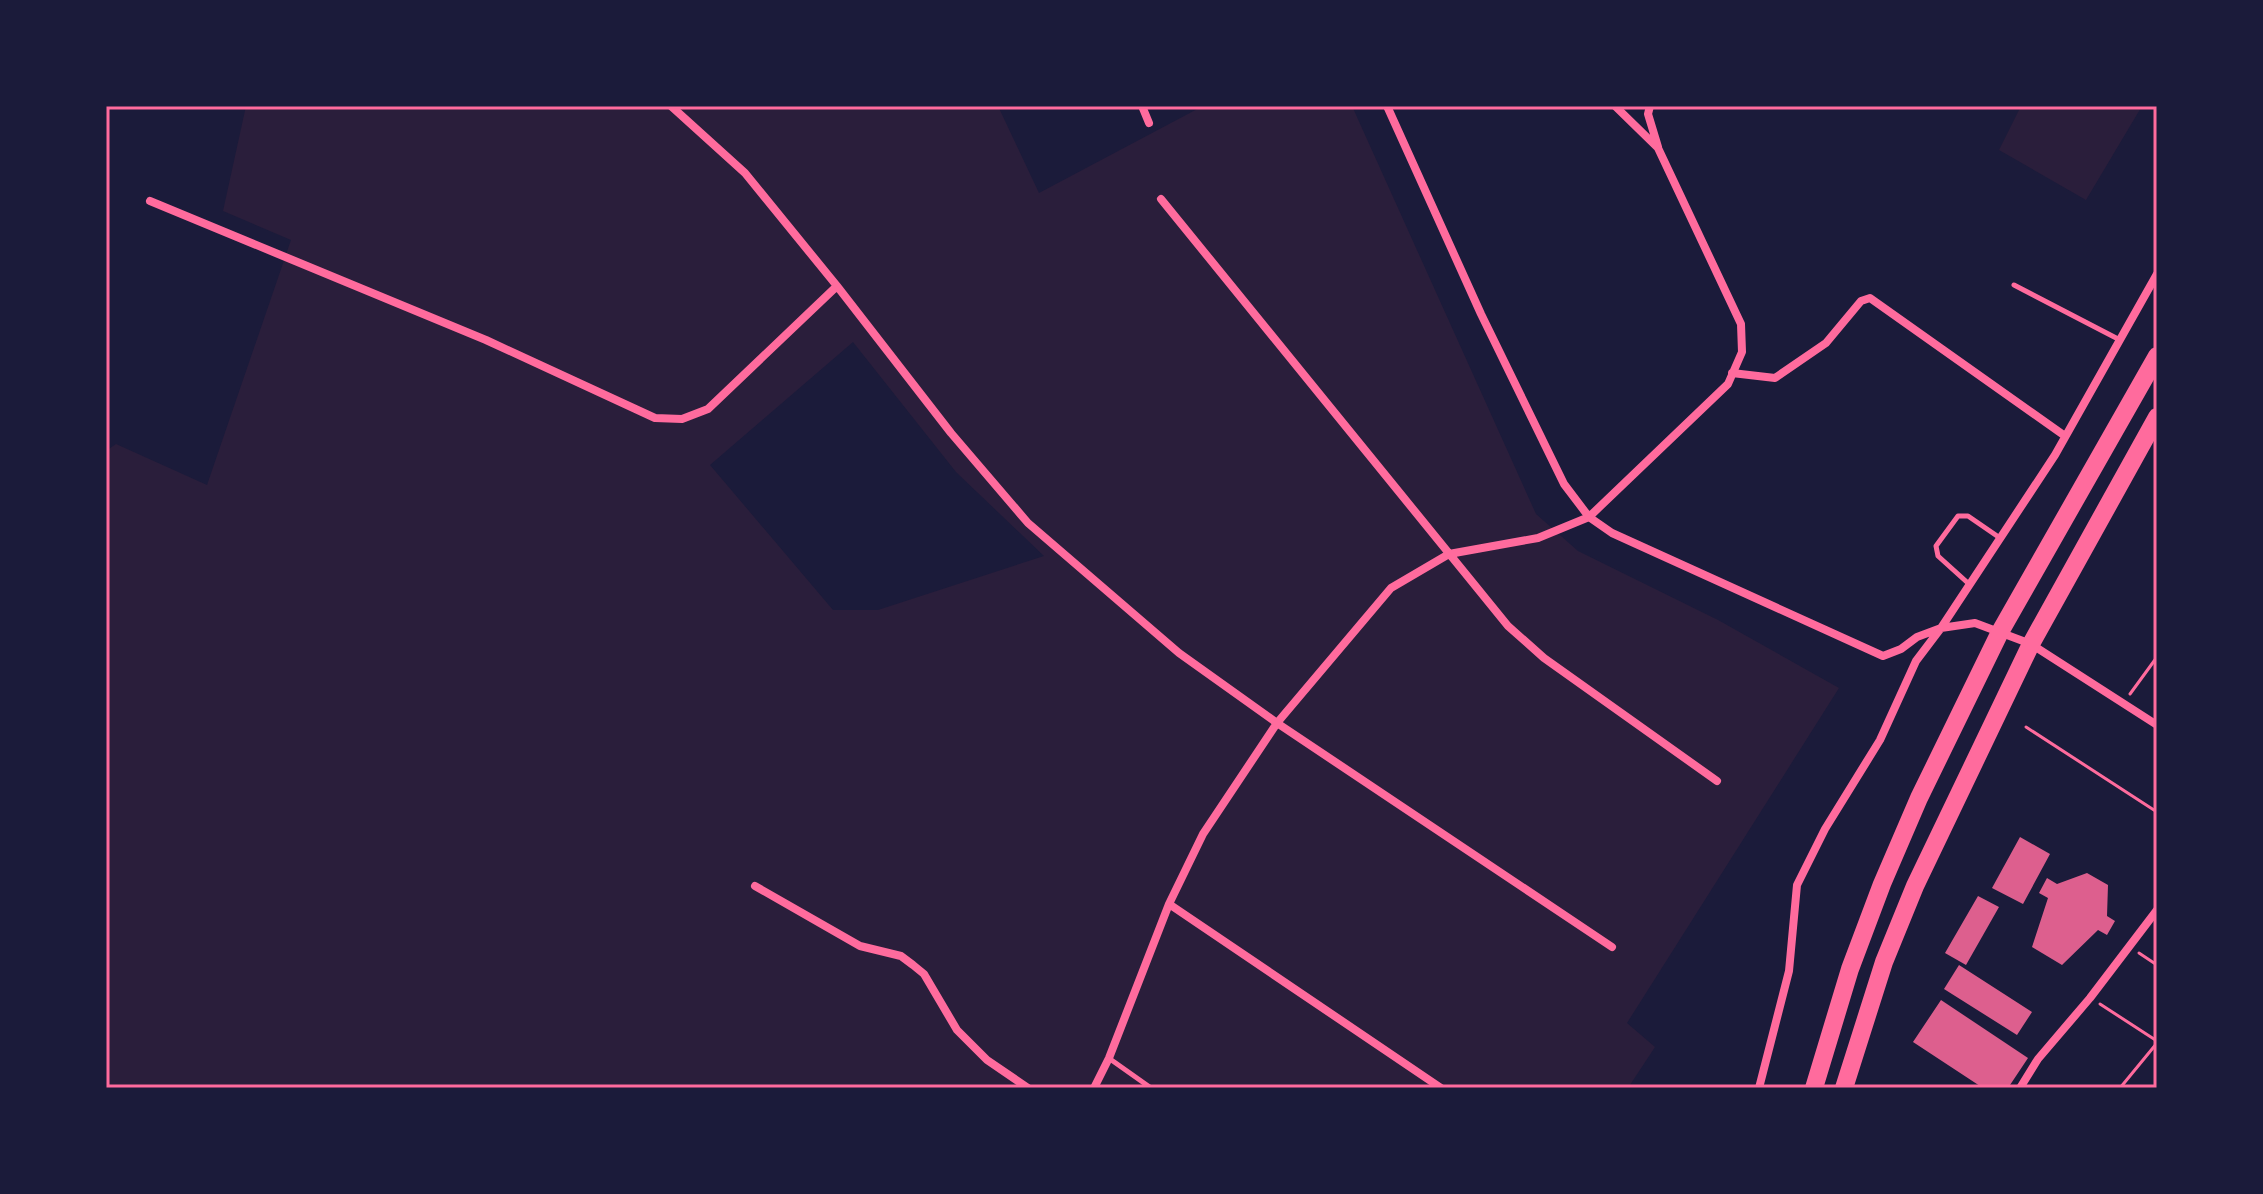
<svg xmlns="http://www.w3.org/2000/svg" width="2263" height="1194" font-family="Rubik,sans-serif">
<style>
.green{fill:#2a1e3b;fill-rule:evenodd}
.building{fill:#dd5f8e}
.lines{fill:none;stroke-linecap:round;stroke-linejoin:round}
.path{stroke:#ff6b9d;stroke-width:3}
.service{stroke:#ff6b9d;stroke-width:5}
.minor{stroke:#ff6b9d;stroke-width:8}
.trunk{stroke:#ff6b9d;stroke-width:18}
.neatline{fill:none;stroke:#ff6b9d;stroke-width:3}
</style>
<rect width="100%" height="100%" fill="#1b1b3a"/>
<path class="green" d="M246,106H998L1039,193L1203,106H1352L1536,514L1578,551L1718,620L1839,688L1627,1023L1655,1047L1628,1088H106V451L116,444L207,485L291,240L223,211ZM853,342L956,472L1044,556L878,610H833L710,465Z
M2021,106H2142L2086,200L1999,150Z"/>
<path class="building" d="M2020,837L2050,854L2023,904L1992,888Z
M2087,873L2108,885L2107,916L2115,921L2107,935L2098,930L2062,965L2032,947L2048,898L2039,893L2047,878L2057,884Z
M1978,896L1999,907L1966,965L1945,953Z
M1959,965L2032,1012L2017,1035L1944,989Z
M1941,1000L2028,1058L2008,1088H1983L1913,1042Z"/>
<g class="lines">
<path class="path" d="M2130,694L2157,657
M2026,727L2157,812
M2139,953L2157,965
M2100,1004L2157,1041
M2120,1088L2157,1043"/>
<path class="service" d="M2014,285L2120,340
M1969,584L1938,556L1936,546L1958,516H1968L2000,538
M1110,1059L1151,1088"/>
<path class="minor" d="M671,106L745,173L837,286L951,433L1028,523L1179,653L1277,723L1612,947
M1142,106L1149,123
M1387,106L1481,314L1564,484L1589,517L1612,533L1883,656L1901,649L1917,637L1941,628L1975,623L2031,644L2157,725
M1650,106L1648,114L1658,147
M1161,199L1508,626L1544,658L1717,781
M150,201L486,340L655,418L682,419L708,409L837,286
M1732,373L1775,378L1826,343L1861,301L1870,298L2065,436
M755,886L860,946L901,956L913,965L924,974L957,1030L987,1060L1028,1088
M1169,904L1441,1088
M1094,1088L1109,1058L1169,904L1203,834L1277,723L1391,588L1449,554L1538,538L1589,517L1728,384L1742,352L1741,324L1658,148L1615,106
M1759,1088L1789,971L1797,885L1825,829L1880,740L1916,661L1941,628L2055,455L2157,274
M2020,1088L2038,1059L2090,998L2157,910"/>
<path class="trunk" d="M1814,1088L1850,969L1882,884L1919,798L2000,632L2157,356
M1844,1088L1884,962L1915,886L2031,644L2157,417"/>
</g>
<rect width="2263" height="1194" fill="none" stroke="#1b1b3a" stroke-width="216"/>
<rect x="108" y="108" width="2047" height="978" class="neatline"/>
</svg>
